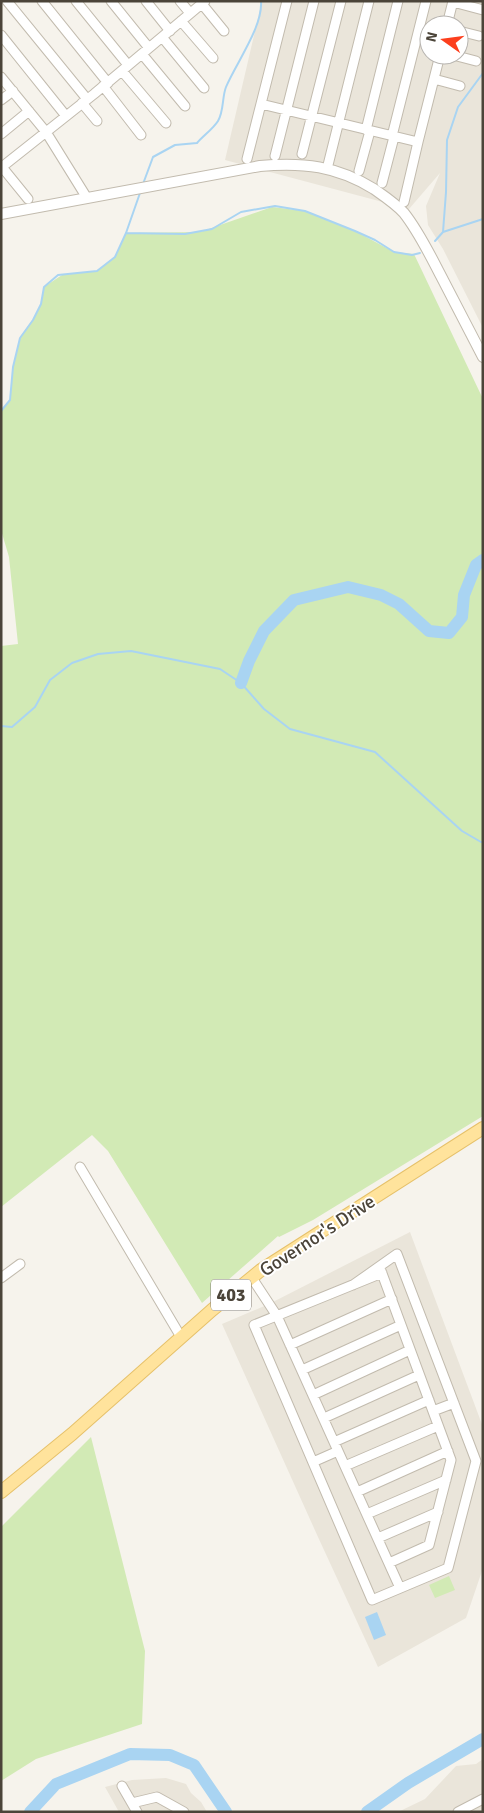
<svg xmlns="http://www.w3.org/2000/svg" width="484" height="1813" font-family="Signika,sans-serif">
<style>
.residential{fill:#eae5da;fill-rule:evenodd}
.green{fill:#d2eab5}
.water{fill:#a9d4f2}
.lines{fill:none;stroke-linecap:round;stroke-linejoin:round}
.stream{stroke:#a9d4f2;stroke-width:2}
.river{stroke:#a9d4f2;stroke-width:12}
.minor-casing{stroke:#c2bbae;stroke-width:11}
.tertiary-casing{stroke:#c2bbae;stroke-width:12}
.primary-casing{stroke:#e6c16a;stroke-width:14}
.minor{stroke:#fff;stroke-width:9}
.tertiary{stroke:#fff;stroke-width:10}
.primary{stroke:#ffe39c;stroke-width:12}
.labels{text-anchor:middle;stroke-width:4;stroke-linejoin:round;paint-order:stroke}
.shield{fill:#fff;stroke:#817c74;stroke-width:1}
.shield-label{font-size:18px;font-weight:bold;fill:#4b4439}
.street-label{font-size:19px;fill:#4b4439;stroke:#fff}
</style>
<rect width="100%" height="100%" fill="#f6f3ec"/>
<path class="residential" d="M262,1H483V328L443,249L428,225L426,206L440,173L409,209L225,160ZM429,25H459V55H429Z
M410,1232L483,1427V1568L466,1618L378,1667L318,1537L222,1324L269,1304Z
M483,1759V1812H398L425,1799L456,1766L476,1764Z
M166,1778L186,1784L191,1793L201,1802L207,1812H119L105,1787L132,1780Z"/>
<path class="green" d="M272,207L305,211L355,231L394,252L414,254L483,399V1116L313,1220L279,1237L278,1236L202,1303L108,1151L92,1135L1,1207V646L18,644L9,557L1,530V411L10,400L13,367L21,336L33,319L41,304L44,287L62,275L97,271L115,257L126,233L200,232Z
M91,1437L145,1651L142,1724L36,1759L1,1781V1527Z
M449,1576L455,1590L435,1598L429,1585Z"/>
<path class="water" d="M377,1612L386,1635L374,1640L365,1617Z"/>
<g class="lines">
<path class="stream" d="M143,184L153,157L175,145L197,143C203,136 213,129 218,121C224,111 222,97 226,87C236,63 263,27 261,1
M443,232L446,192L447,140L458,107L483,73
M126,233L185,234L212,229L241,212L275,206L305,211L355,231L375,240L394,252L412,255L420,253
M435,241L443,232L483,219
M1,411L10,400L13,367L20,338L33,320L41,304L44,287L58,275L97,271L115,257L126,233L140,193
M1,726L12,727L35,707L50,680L72,663L98,654L131,651L220,669L241,683L264,709L290,729L375,752L462,831L481,842"/>
<path class="river" d="M241,683L249,661L264,631L294,600L348,587L381,595L399,604L429,631L449,633L462,617L464,595L476,565L483,560
M30,1812L56,1784L130,1754L170,1755L194,1765L226,1812
M367,1812L408,1783L483,1739"/>
<g class="minor-casing">
<path id="minor" d="M7,1L87,99
M42,1L108,83
M76,1L128,65
M111,1L149,48
M146,1L170,31
M180,1L190,13
M453,2L483,10
M202,4L224,31
M181,21L213,58
M447,25L453,1
M459,31L479,36
M1,35L66,116
M162,37L204,88
M142,54L185,106
M453,55L476,61
M122,71L166,123
M1,77L46,132L87,198
M434,79L460,86
M103,86L141,135
M1,100L13,91
M82,103L97,121
M261,104L418,142L440,55
M366,130L398,1
M1,134L29,111
M392,136L426,1
M302,154L341,1
M275,156L314,1
M247,159L287,1
M1,166L2,167L94,94L205,1
M2,167L28,199
M327,169L369,1
M359,171L370,131
M382,183L394,137
M404,202L418,142
M80,1167L181,1337
M380,1268L451,1460L429,1545L389,1563
M1,1278L20,1264
M252,1278L277,1316L400,1588
M353,1285L397,1254L476,1461L448,1568L372,1600L254,1325L382,1273
M290,1345L392,1299
M302,1370L401,1325
M313,1395L410,1350
M433,1411L454,1403
M324,1418L419,1375
M334,1442L429,1400
M313,1462L338,1451
M345,1466L438,1426
M357,1492L448,1451
M367,1514L446,1480
M378,1538L438,1512
M122,1786L137,1812
M132,1803L157,1797L184,1812
M458,1812L483,1799"/>
</g>
<g class="tertiary-casing">
<path id="tertiary" d="M1,214L260,166C303,162 337,166 374,189C384,196 396,204 404,213C419,232 430,255 441,276C455,303 469,330 483,357"/>
</g>
<g class="primary-casing">
<path id="primary" d="M1,1492L72,1434L212,1310L261,1270L483,1128"/>
</g>
<use href="#minor" class="minor"/>
<use href="#tertiary" class="tertiary"/>
<use href="#primary" class="primary"/>
</g>
<g class="labels">
<rect class="shield" x="211" y="1279.5" width="40" height="31" rx="4"/>
<g class="shield-label">
<text x="231" y="1301">403</text>
</g>
<g class="street-label">
<text transform="translate(317 1235) rotate(-33)" y="7">Governor's Drive</text>
</g>
</g>
<rect width="484" height="1813" fill="none" stroke="#4b4439" stroke-width="5"/>
<g transform="translate(444 40) rotate(284)"><circle r="24" fill="#ffffff" stroke="#b7b4b0"/>
<path d="M0-4L9 19L0 12L-9 19Z" fill="#fc3f1d"/>
<text y="-8" font-size="14" font-weight="bold" text-anchor="middle" fill="#4b4439">N</text>
</g>
</svg>
